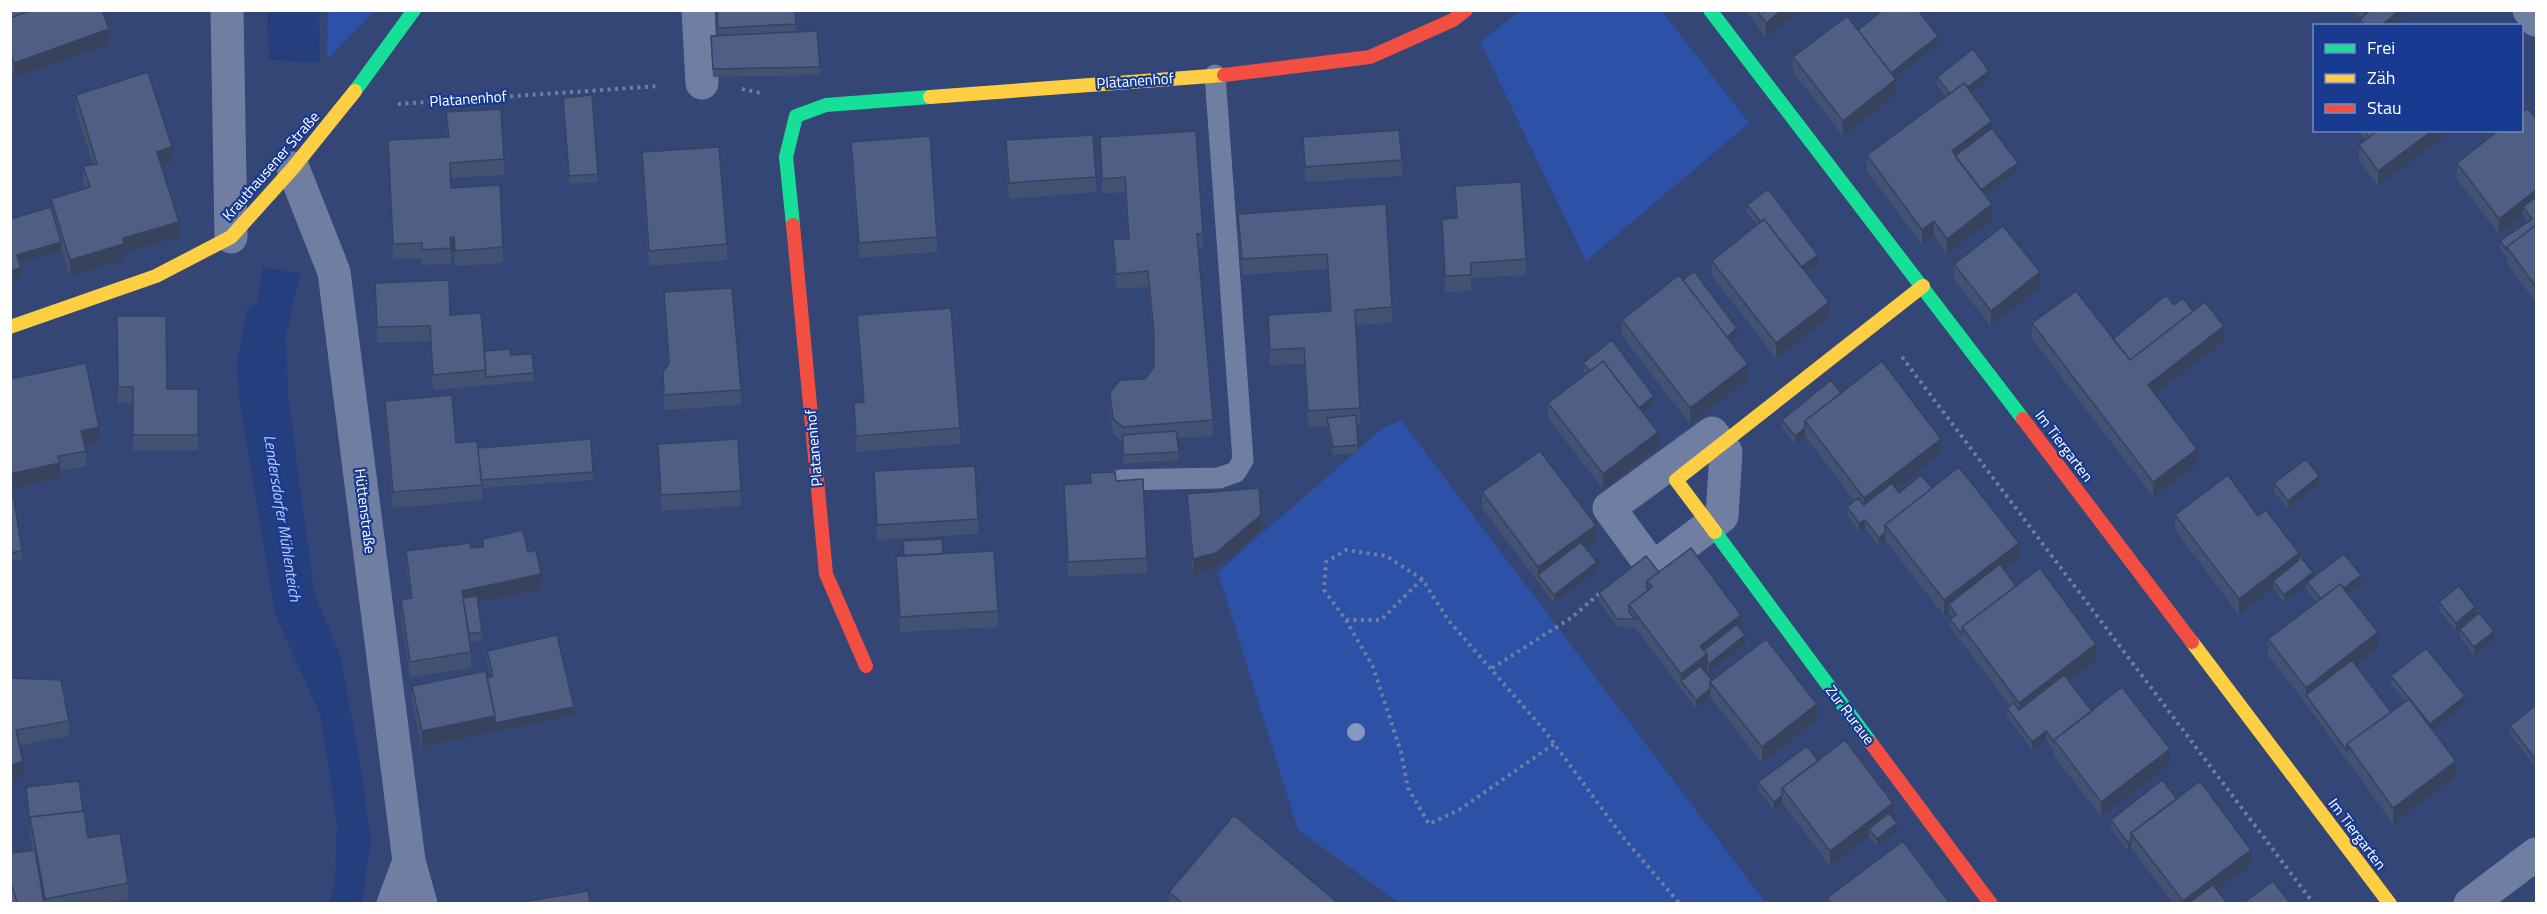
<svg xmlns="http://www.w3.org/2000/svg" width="2547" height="914" font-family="'Titillium Web',sans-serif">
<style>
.green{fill:#2c51a7}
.water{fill:#253e7d}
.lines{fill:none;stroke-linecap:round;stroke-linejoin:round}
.path{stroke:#707ea1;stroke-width:4;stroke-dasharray:3 4.5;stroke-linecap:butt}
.lane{stroke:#707ea1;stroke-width:21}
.street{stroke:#707ea1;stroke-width:33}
.fast{stroke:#16e098;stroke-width:14}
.slow{stroke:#ffcf43;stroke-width:14}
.jam{stroke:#f24e42;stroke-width:14}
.tree{fill:#8898bf}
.wall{fill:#435172}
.shaded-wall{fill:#37425c}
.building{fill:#4e5e84;stroke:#37425c;stroke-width:1.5}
.labels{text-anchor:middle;stroke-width:4.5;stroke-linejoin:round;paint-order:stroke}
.street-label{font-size:15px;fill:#fff;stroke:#183a91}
.water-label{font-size:16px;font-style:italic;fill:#b3c7f6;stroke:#183a91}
</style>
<rect width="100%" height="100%" fill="#334676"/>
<path class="green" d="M328,11H374L327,60L328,12Z
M1520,11H1662L1749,123L1586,261L1480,42Z
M1401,420L1766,903H1399L1298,830L1218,572L1383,428Z"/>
<path class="water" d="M267,11H319L320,63L269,60Z
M263,267L300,274L286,336L288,396L314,592L341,658L362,776L371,840L362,903H329L335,883L337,823L320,714L275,614L239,398L237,363L247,309L257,304Z"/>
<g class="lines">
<path class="path" d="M742,89L761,93
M398,104L660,86
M1902,357L2314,904
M1422,579L1381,620H1346L1324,590L1326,562L1346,550L1386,556L1422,579L1449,621L1544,730L1622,836L1680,904
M1346,620L1373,667L1401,752L1408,788L1429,824L1459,810L1554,744
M1492,668L1571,618L1601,592"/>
<path class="lane" d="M1120,480L1219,478L1236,472L1243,460L1215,75"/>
<path class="street" d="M227,10L231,237
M698,10L702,83
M2529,10L2536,20
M293,168L334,272L409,861L421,904
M1712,433L1726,452L1722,516L1653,568L1609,508Z
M393,904L409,861
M2470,904L2536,854"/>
<path class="fast" d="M1710,10L2023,419
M355,91L414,10
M793,225L786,157L796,116L826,105L930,97
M1715,532L1871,743"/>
<path class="slow" d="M930,97L1224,75
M10,327L156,276L231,237L293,168L355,91
M1715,532L1676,480L1923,286
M2192,642L2390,904"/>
<path class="jam" d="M1224,75L1370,57L1453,20L1466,10
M793,225L826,574L866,666
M2023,419L2192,642
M1871,743L1991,904"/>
</g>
<circle class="tree" cx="1356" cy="732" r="9"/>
<path class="wall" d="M10,10L109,44L14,78L10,68Z
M716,10H795L796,32L820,67V75L713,77L711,44L718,36Z
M1745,10H1802L1766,38Z
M2354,10H2405V14L2391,26H2360V19Z
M1858,30L1938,44L1895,78L1896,95L1843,136L1793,72V57Z
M1937,77L1989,79L1972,92L2018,171L1985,195L1992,220L1947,254L1934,236L1922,245L1867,171V155L1946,97L1937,85Z
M76,95L172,163L162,166L179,237L124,253V260L70,276L61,249L19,263L21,276L10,279V219L51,207V199L86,188L83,181V166L93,165L76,111Z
M563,98L598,174V182L569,184Z
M446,112L504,159V175L451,178V188L503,247V263L455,266L454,252L451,253V264L422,265V258L393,260L388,140L447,137Z
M2536,119V303L2507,263V258L2500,249V241L2528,221L2523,215L2499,234L2457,179V163Z
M2358,130H2453L2378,186L2359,160V145L2365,140Z
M1100,137L1203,234V249H1198L1213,420V436L1177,438L1179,460L1123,464V443L1113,434L1110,408V392L1145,379L1154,367V350L1148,287L1116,289L1113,255V239H1128L1125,192L1102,194Z
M1303,137L1402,160V176L1305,182Z
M1006,140L1096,177V192L1009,199L1006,156Z
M851,142L937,237V252L859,258L851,157Z
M642,152L727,244V260L649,266L642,168Z
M1455,186L1526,259V275L1471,278V291L1445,292L1442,219L1456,218Z
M1386,204L1392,307V323L1356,325L1360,408V424H1357L1358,453L1333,455L1327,426L1308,427L1304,364L1270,365L1268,330V315L1330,311L1327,269L1242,275L1238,229V214Z
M1747,205L1818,263L1805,272L1829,317L1776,359L1712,276V261L1757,225L1747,213Z
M1954,264L2040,288L1991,326L1954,280Z
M1683,280L1737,336L1730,342L1748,380L1690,424L1622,336V320Z
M375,283L450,315L484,351L511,355L534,373V381L433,390L430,341L377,343Z
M664,292L741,390V405L664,410L663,372L668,365L664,308Z
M2174,305L2193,311L2224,341L2155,395L2197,464L2153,497L2032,339V323L2113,339Z
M857,315L960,428V444L856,452L854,418V403L863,402L857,331Z
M117,316L167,389H198V450L133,451V403H118Z
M1583,363L1654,404L1643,413L1658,448L1603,489L1548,418V403L1586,374L1583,371Z
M10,379L99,442L85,445L86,451V466L60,471V478L10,489Z
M1841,393L1941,454L1896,489L1899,493L1932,488L2019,558L2004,569L2016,586L2096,660L2068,681L2092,711L2170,764L2101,817L2054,756V750L2046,740L2032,750L2007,716V708L2010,706L1950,627V619L1952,617L1949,612L1944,616L1886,541L1879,546L1865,528L1859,532L1847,515V507L1854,501L1805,436L1795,444L1782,428V420Z
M385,401L456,443L593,472V480L482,488V500L393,508L385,416Z
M658,444L741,491V506L661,511Z
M874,471L978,519V534L877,540Z
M1090,473L1116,481L1147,558V573L1068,577L1064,485L1090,483Z
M2274,483L2319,484L2288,509L2274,492Z
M1482,492L1596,540L1586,548L1597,570L1554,603L1482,508Z
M1187,494L1261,530L1216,568L1193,575L1187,509Z
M10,500L22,551V560L10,561Z
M2175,515L2258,516L2299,555L2313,578L2361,584L2348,594L2378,648L2355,665L2391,712L2405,702L2391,684V676L2465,704L2432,730L2456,776L2393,824L2306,704L2268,655V639L2317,602L2307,590V584L2284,603L2273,588L2239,615L2175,530Z
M471,548L528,552L541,589L478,603L482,632V640L470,642L471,652V668L410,677L401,616V600L411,598L406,567V551Z
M943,554L998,611V627L900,632L896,556Z
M1659,572L1741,629L1745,644L1709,672L1707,669L1705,671L1712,680L1817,720L1762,763L1710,697L1696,708L1635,628L1617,627L1599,601V593Z
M2439,602L2475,616L2456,631L2439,610Z
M2460,629L2494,640L2474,656L2460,637Z
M487,651L574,715L422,747L412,701V686L487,678L491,677L487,660Z
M10,678L69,721V736L20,745L23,776L10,781Z
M2536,705V768L2510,734V726Z
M1818,761L1893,818L1897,831L1877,847L1869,836L1830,866L1782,803L1774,810L1758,790V782Z
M26,787L83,811L88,838L128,883V899L103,903H10L33,850L30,832Z
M2177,799L2251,865L2217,891L2227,903H2173L2131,848L2128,851L2111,828V820Z
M1169,892L1338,903H1169Z"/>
<path class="shaded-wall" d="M1782,10H1802L1766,38V23Z
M2364,10H2381L2364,24Z
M2399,10H2405V14L2391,26H2381Z
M109,29V44L14,78V63Z
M1938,36V44L1887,84V75Z
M1989,71V79L1953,107V99Z
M1896,79V95L1843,136V121Z
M1992,121V136L1956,164L1952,151Z
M2433,130H2453L2378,186V171Z
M172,147V163L157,168V152Z
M2018,163V171L1977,200V192Z
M2536,190V205L2523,207V215L2499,234V219Z
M1992,204V220L1947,254V239Z
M1934,221V236L1922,245V230Z
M179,222V237L124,253V260L70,276V260L123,238Z
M454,237V252L451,253L450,238Z
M61,242V250L17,264V255Z
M1818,255V263L1798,278V270Z
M21,268V276L10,279V271Z
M2040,272V288L1991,326V311Z
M1829,302V317L1776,359V343Z
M2224,326V341L2148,400V385Z
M1737,328V336L1723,348V339Z
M1748,364V380L1690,424V408Z
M1654,396V404L1635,419V411Z
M99,427V442L81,446V431Z
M1805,428V436L1795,444V436Z
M1658,432V448L1603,489V474Z
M1941,439V454L1864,513V498Z
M2197,449V464L2153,497V482Z
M60,463V478L10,489V474Z
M2319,476V484L2288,509V501Z
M1261,515V530L1216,568L1193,575V559Z
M1865,520V528L1859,532V523Z
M1596,525V540L1542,580L1538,575V583V567Z
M1885,533L1886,541L1879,546V538Z
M2019,543V558L1952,609L1949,604V612L1944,616V600Z
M2299,553V568L2273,581V588L2239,615V599Z
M1597,562V570L1554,603V595Z
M2313,572V580L2307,582V584L2284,603V595Z
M541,574V589L463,606L462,591Z
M2361,575V584L2324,612V603Z
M2475,607V616L2456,631V623Z
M1741,615V630L1707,656V669L1685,686L1681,681V674L1700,646Z
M2494,631V640L2474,656V647Z
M2378,632V648L2310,701L2306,695V688Z
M1745,635V644L1709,672V664Z
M2096,644V660L2019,718V703Z
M1710,689V697L1696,708V700Z
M2465,696V704L2430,732V724Z
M1817,704V720L1762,763V747Z
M574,707V715L422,747V731L495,716Z
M2046,731V740L2032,750V742Z
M2170,749V764L2101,817V802Z
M23,761V776L10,781V766Z
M2456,761V776L2393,824V808Z
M1782,795V803L1774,810V802Z
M1893,803V819L1869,829V836L1830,866V851Z
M1897,823V831L1877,847V839Z
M2131,840V848L2128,851V843Z
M2251,850V865L2200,903H2183V901Z"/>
<path class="building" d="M10,10H31L10,18Z
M31,10H102L109,29L14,63L10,52V18Z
M717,10H795L796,24L718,28Z
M1756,10H1782L1766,23Z
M1883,10H1918L1938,36L1891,73L1858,30Z
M2371,10H2399L2381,26H2365L2360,19Z
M1847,16L1896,79L1843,121L1793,57Z
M817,31L820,67L713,69L711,36Z
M1973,49L1989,71L1968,87L1964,83L1950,94L1937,77Z
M148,72L172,147L157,152L179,222L123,238L124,244L70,260L51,199L90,187L83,166L97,164L76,95Z
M1964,83L1992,121L1952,151L1992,204L1947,239L1934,221L1922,230L1867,155Z
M592,95L598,174L569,176L563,98Z
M2528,108L2536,119V190L2499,219L2457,163L2499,130H2522V113Z
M501,109L504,159L450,163L451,188L500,185L503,247L455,251L454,237L450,238L451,248L422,250V243L393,244L388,140L449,137L446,112Z
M1992,128L2018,163L1981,190L1955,156Z
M1399,130L1402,160L1305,167L1303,137Z
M2364,130H2378L2369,137Z
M2378,130H2433L2378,171L2359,145Z
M1196,131L1203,234H1197L1213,420L1123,427L1113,419L1110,392L1120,380L1145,379L1154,367V335L1148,271L1116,274L1113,239H1129L1125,177L1102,179L1100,137Z
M1093,135L1096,177L1009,183L1006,140Z
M930,136L937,237L859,243L851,142Z
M719,147L727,244L649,251L642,152Z
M1521,182L1526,259L1471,263V275L1445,276L1442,219L1457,218L1455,186Z
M1768,189L1818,255L1801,267L1764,219L1761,222L1747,205Z
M2536,197V225L2507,247V250L2500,241L2532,219L2523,207Z
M1386,204L1392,307L1355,310L1360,408L1308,411L1304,348L1270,350L1268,315L1331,311L1327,254L1242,259L1238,214Z
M51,207L61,242L17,255L21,268L10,271V219Z
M1764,219L1829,302L1776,343L1712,261Z
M2536,225V287L2507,247Z
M2003,226L2040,272L1991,311L1954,264Z
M1694,271L1737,328L1727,337L1683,280Z
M1679,275L1748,364L1690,408L1622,320Z
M449,280L450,315L481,313L486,370L433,375L430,326L377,327L375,283Z
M732,288L741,390L664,395L663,372L669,363L664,292Z
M2076,291L2130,360L2205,302L2224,326L2148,385L2197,449L2153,482L2032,323Z
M2166,295L2174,305L2183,298L2193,311L2130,360L2113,339Z
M951,308L960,428L856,436L854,403L864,402L857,315Z
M117,316H166L167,389H198V435H133V387H118Z
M1612,340L1654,396L1639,408L1603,361L1590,371L1583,363Z
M510,349L511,355L532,354L534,373L486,377L484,351Z
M1603,361L1658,432L1603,474L1548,403Z
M1882,361L1941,439L1864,498L1805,421Z
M86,363L99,427L81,431L86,451L58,456L60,463L10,474V379Z
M1831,380L1841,393L1805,421V428L1795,436L1782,420Z
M452,395L456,443L477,441L482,485L393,492L385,401Z
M1356,415L1358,445L1333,447L1327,418Z
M1176,431L1179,452L1123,455V435Z
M591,439L593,472L481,480L478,448Z
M738,439L741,491L661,495L658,444Z
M1540,451L1596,525L1538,567L1482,492Z
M2306,459L2319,476L2288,501L2274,483Z
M975,466L978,519L877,525L874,471Z
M1959,467L2019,543L1944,600L1885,525Z
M1115,472L1116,481L1143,479L1147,558L1068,562L1064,485L1091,483L1090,473Z
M1921,475L1932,488L1885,525V533L1879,538L1865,520L1859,523L1847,507L1858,498L1864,505L1892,483L1899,493Z
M2228,475L2258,516L2266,510L2299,553L2239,599L2175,515Z
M1259,488L1261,515L1216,553L1193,559L1187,494Z
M14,499L22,551L10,553V500Z
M523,530L528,552L536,550L541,574L462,591L471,652L410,662L401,600L412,598L406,551L470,543L471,548L483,547V539Z
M942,539L943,554L904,556L903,541Z
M1581,542L1597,562L1554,595L1538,575Z
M1691,548L1741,615L1700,646L1707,654L1681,674L1629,605L1652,587L1647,581Z
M994,551L998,611L900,617L896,556Z
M2344,554L2361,575L2344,588L2340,584L2321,599L2307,582Z
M2299,555L2313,572L2284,595L2273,581L2299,560Z
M1646,556L1659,572L1647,581V588L1649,590L1629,605V612L1635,619H1617L1599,593Z
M2000,564L2016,586L1962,627V634L1950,619L1956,615L1949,604Z
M2040,568L2096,644L2019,703L1962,627Z
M2340,584L2378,632L2306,688L2268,639Z
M2459,586L2475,607L2456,623L2439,602Z
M477,596L482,632L469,634L463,598Z
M2479,613L2494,631L2474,647L2460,629Z
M1737,624L1745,635L1709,664L1707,662V654L1704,650Z
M557,635L574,707L495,723V716L487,678L493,676L487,651Z
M1766,639L1817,704L1762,747L1710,682Z
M2426,648L2465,696L2430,724L2391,676Z
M2352,660L2391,712L2347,744V751L2306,695Z
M1700,666L1712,680L1710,682V689L1696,700L1681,681Z
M486,671L495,716L422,731L412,686Z
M2064,675L2092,711L2054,740V742L2046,731L2032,742L2007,708L2014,703L2019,710Z
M10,678L61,680L69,721L16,730L23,761L10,766Z
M2122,687L2170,749L2101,802L2054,740Z
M2409,699L2456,761L2393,808L2347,744Z
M2536,705V760L2510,726Z
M1845,740L1893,803L1830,851L1782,788Z
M1807,746L1818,761L1782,788V795L1774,802L1758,782Z
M2162,780L2177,799L2131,833V840L2128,843L2111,820Z
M79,781L83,811L30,817V824L26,787Z
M2200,781L2251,850L2183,901L2131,833Z
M84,811L88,838L120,833L128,883L45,899L30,817Z
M1889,813L1897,823L1877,839L1869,829Z
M1234,815L1338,903H1182L1169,892Z
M1903,841L1950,903H1831L1827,898Z
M35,850L44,903H17L10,880V853Z
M10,880L17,903H10Z
M2273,881L2290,903H2243Z
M2213,885L2227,903H2189Z
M588,891L590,903H517Z"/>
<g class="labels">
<g class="street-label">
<text transform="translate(1135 81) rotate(-4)" y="5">Platanenhof</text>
<text transform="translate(468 99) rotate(-4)" y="5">Platanenhof</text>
<text transform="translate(271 166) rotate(-49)" y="5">Krauthausener Straße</text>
<text transform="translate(2064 446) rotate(53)" y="5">Im Tiergarten</text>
<text transform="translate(814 448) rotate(-95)" y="5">Platanenhof</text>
<text transform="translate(365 511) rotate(83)" y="5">Hüttenstraße</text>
<text transform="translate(1850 715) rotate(53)" y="5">Zur Ruraue</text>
<text transform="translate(2357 834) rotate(53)" y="5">Im Tiergarten</text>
</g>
<g class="water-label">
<text transform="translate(283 518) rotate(81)" y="6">Lendersdorfer Mühlenteich</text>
</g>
</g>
<rect width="2547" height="914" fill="none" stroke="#ffffff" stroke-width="24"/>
<rect x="2313" y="24" width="210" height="108" fill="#183a91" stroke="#7489bd" stroke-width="1.5"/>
<rect x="2325" y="44" width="30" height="9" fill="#16e098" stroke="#7489bd" stroke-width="1.5"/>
<text x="2367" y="54" font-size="18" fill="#ffffff">Frei</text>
<rect x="2325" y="74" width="30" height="9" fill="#ffcf43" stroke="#7489bd" stroke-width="1.5"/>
<text x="2367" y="84" font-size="18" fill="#ffffff">Zäh</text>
<rect x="2325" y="104" width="30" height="9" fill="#f24e42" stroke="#7489bd" stroke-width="1.5"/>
<text x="2367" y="114" font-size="18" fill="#ffffff">Stau</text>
</svg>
